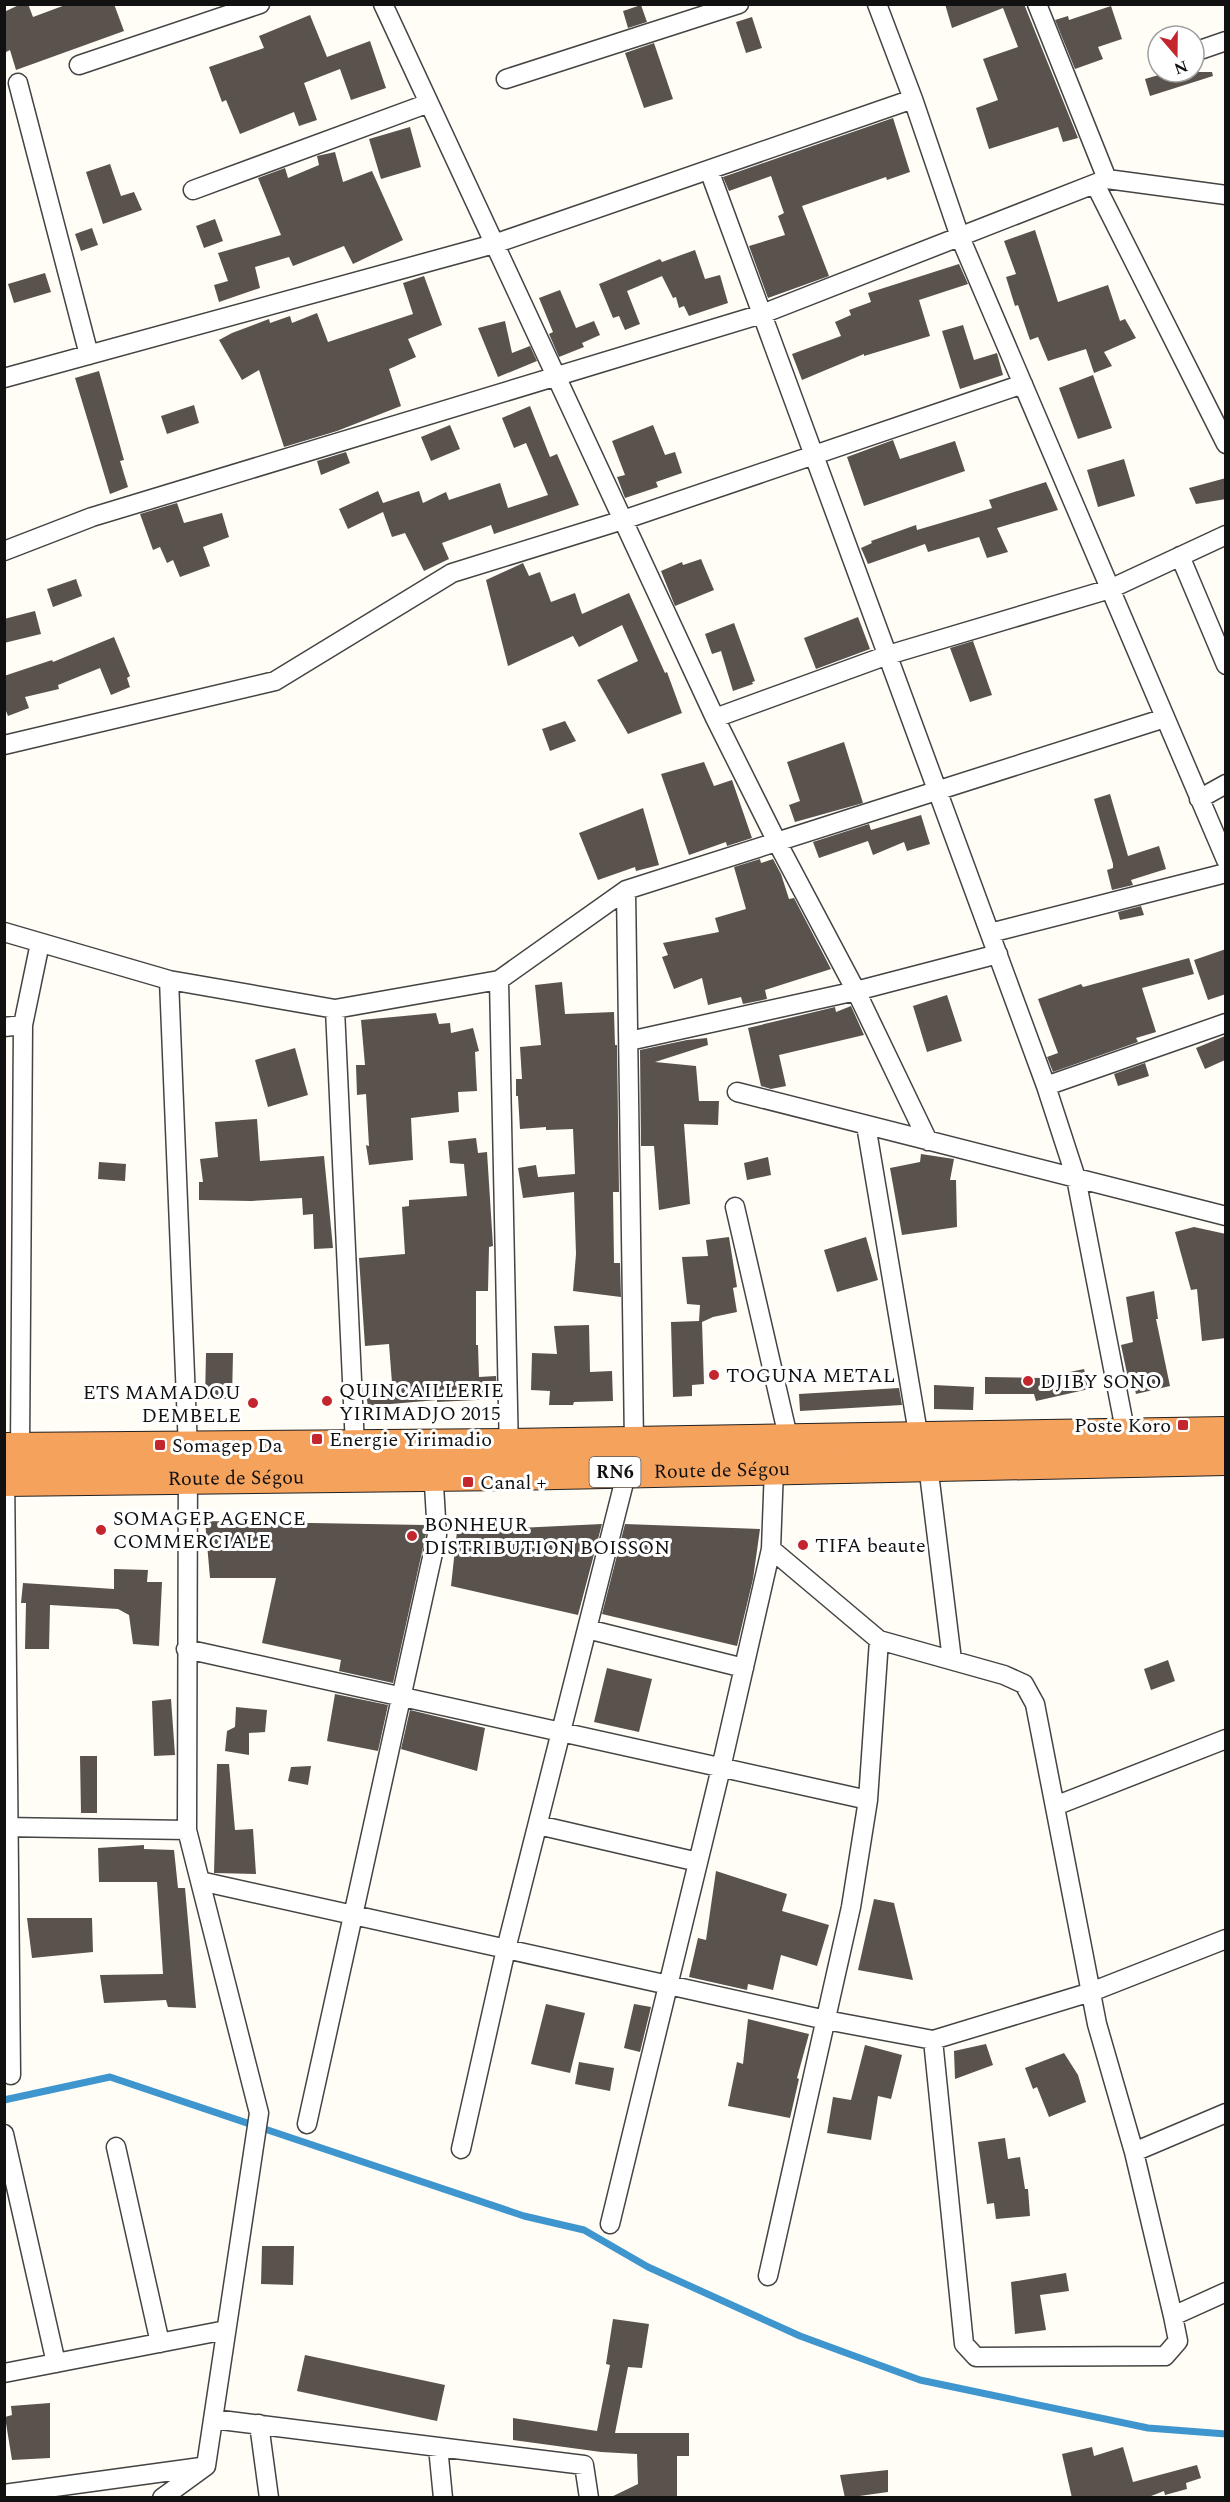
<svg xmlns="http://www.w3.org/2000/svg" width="1230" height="2502" font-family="Spectral,serif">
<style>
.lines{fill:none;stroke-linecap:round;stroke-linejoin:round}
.stream{stroke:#3f96cf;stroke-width:7}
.building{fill:#5a524d}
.street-casing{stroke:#444;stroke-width:21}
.highway-casing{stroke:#222;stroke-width:34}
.street{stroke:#fff;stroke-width:18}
.highway{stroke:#f5a25d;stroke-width:32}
.poi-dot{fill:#c4262e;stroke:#fff;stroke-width:2}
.labels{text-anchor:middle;stroke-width:6;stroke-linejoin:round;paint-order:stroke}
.shield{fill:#fff;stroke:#585858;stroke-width:1.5}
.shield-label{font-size:18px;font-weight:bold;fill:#111}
.poi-label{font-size:20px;fill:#111;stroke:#fff;text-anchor:start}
.street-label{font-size:20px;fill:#111;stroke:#fff}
</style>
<rect width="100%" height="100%" fill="#fffdf5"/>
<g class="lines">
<path class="stream" d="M4,2100L110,2077L524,2216L584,2230L648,2267L800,2336L920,2380L1148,2428L1226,2434"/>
</g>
<path class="building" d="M21,4H28L33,17L68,4H114L124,31L16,70L10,50L4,53V12Z
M945,4H1024L1078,138L1063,142L1058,127L989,149L976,108L998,100L983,59L1018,47L1003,8L952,28Z
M641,5L647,22L628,28L623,11Z
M1111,6L1122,39L1098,47L1103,59L1075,69L1055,20L1068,16L1069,20Z
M310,15L327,57L370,41L386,88L351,100L340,69L304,83L317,120L299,126L294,112L240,134L226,100L222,102L209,67L264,48L259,36Z
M752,17L762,48L746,53L736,22Z
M654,43L673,99L644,108L625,53Z
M1169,72H1212L1213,76L1150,96L1145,79Z
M893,118L910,172L887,180L886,177L802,206L829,276L768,298L749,246L785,235L778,216L784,213L771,176L729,191L723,177Z
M410,127L421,167L381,179L369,139Z
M335,152L343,182L372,171L403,240L353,264L344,246L293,266L289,257L255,267L260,288L219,302L214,285L228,281L218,253L281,235L258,178L285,168L288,178L319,165L317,156Z
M110,164L121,196L134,192L142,210L103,224L86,172Z
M215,219L223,241L204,248L196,226Z
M92,228L98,245L81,251L75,234Z
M1035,230L1058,302L1108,285L1120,321L1125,319L1136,338L1104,352L1112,366L1094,373L1086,349L1048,361L1038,337L1030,340L1018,305L1015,306L1006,277L1016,274L1004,241Z
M695,250L705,279L720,275L728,303L689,316L684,306L679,308L676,297L673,298L662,276L627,291L640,324L625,330L619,316L613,318L599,284L660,259L662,262Z
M959,264L968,284L919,300L930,336L864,356V354L802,380L792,354L841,336L835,322L851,315L849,310L871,302L868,293Z
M45,273L51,292L14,303L8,284Z
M424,276L442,325L408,339L416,357L389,369L401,406L337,431L284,447L259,370L242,380L219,340L232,333L269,319L270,323L290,316L292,323L317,313L328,342L413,314L403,283Z
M560,290L576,328L594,321L600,335L582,343L584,347L559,357L549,334L553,332L539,298Z
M505,321L512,353L530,346L537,361L498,377L478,328Z
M963,325L974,360L997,353L1003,375L960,389L942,331Z
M99,371L124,460L120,461L128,487L110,494L75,378Z
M1093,375L1112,428L1078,439L1059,388Z
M194,405L199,423L167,434L161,416Z
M530,406L550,457L557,454L579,505L494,534L491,525L442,543L449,559L424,571L405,533L392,537L383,512L348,529L339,509L378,491L383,503L419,491L423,503L446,492L449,500L500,483L508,508L548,495L526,443L514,448L502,418Z
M450,425L460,449L431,461L421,437Z
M653,425L665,455L675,452L682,473L656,482L658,487L625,498L617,477L625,475L612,441Z
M893,440L900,459L955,441L965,471L864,506L847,457Z
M346,452L350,463L321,475L317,461Z
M1124,459L1135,496L1098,507L1087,470Z
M1226,478V499L1196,504L1189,488Z
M1046,482L1058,510L997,528L1008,552L987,558L979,537L928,552L925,544L868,564L861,548L872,543L871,541L916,525L917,530L992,508L989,500Z
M177,503L184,523L222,513L229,537L203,547L210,566L180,577L173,560L167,563L160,547L153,550L140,514Z
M701,559L714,590L675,606L661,571L682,562L683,565Z
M523,563L529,576L540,572L551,602L575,593L582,614L629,593L665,673L667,672L682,713L628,734L597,680L638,661L622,625L579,647L573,636L508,666L486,580Z
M76,579L82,596L53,607L47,589Z
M35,611L41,634L4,643V619Z
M858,617L870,649L816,669L804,638Z
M734,623L755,681L752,682L753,684L733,691L721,651L712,654L705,634Z
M114,637L130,676L127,678L130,687L111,695L100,668L58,685L59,689L25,697L29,708L8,716L4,706V676L52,660L53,662Z
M973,641L992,695L970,702L950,648Z
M565,721L576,741L550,751L542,729Z
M844,742L863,803L795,822L789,805L800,801L787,762Z
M704,762L714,786L732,780L752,838L727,846L726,842L689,855L661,774Z
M1110,794L1128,856L1159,846L1166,869L1131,880L1133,885L1112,890L1107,870L1113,868V864L1094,799Z
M643,808L659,865L636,871L635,867L598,880L579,833Z
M921,815L930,844L907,851L904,842L873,855L868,841L819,858L813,842L869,824L871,830Z
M760,859L761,863L773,859L781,874L789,899L794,898L831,969L765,990L767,999L743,1004L741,997L708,1005L702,978L674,989L662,957L668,955L663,943L719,932L715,918L746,909L734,867Z
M1141,906L1144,915L1120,920L1118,912Z
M1226,949V994L1208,1000L1194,960Z
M1189,958L1194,974L1142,988L1156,1032L1136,1038L1138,1042L1053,1072L1047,1057L1058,1053L1038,999L1081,984L1083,987Z
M562,982L565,1014L614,1012L615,1045H617L619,1192H613L614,1263H620L621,1297L573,1291L576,1254L574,1192L523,1198L518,1168L536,1165L538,1177L575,1174L573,1129L546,1130V1127L520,1129L518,1096H516V1079H522L520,1047L541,1045L535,985Z
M947,995L962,1041L927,1052L913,1006Z
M851,1006L864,1035L779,1055L786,1086L771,1089L761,1086L748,1028L835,1007L836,1012Z
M436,1013L439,1024L450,1023L451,1033L473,1028L479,1051L475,1052L477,1091L458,1092L459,1112L411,1118L413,1160L369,1165L366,1145L369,1146L366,1094L357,1095L356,1065H365L361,1020Z
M1225,1036V1060L1205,1069L1196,1048Z
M707,1038L708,1045L655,1062L696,1066L699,1101H719L718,1125L684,1124L690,1204L659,1210L654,1146H641L640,1050L687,1040Z
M295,1048L308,1095L268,1107L255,1060Z
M1145,1063L1149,1076L1118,1086L1114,1074Z
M257,1119L260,1161L324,1156L333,1248L314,1249L313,1214L303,1215L302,1198L251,1201L199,1200V1182H203L200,1159L218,1157L215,1122Z
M476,1138L478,1153L487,1152L493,1246L489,1247L488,1291H476V1345H478L479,1377L496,1376L497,1399L437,1402V1400L368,1406L365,1388L392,1383L389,1344L365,1346L359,1258L405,1254L402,1207L409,1206V1200L467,1196L464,1164L450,1163L448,1141Z
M921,1154L954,1159L950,1180H956L957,1227L902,1235L890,1168L920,1162Z
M768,1157L771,1175L747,1180L744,1163Z
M99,1162L126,1164L125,1181L98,1179Z
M1194,1227L1226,1234V1338L1202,1341L1197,1289L1191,1290L1175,1232Z
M729,1237L737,1287L733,1288L737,1312L713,1317L702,1322L704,1384L692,1385V1396L673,1397L671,1322L699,1321L700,1305L687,1304L682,1257L708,1256L706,1240Z
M866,1237L878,1280L837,1292L824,1250Z
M1154,1291L1158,1319H1156L1170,1386L1136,1394L1132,1377L1128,1378L1121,1345L1133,1342L1126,1297Z
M589,1325L590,1372L612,1371L613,1401L574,1402L573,1405H549L550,1391L531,1390L532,1353L557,1354L554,1326Z
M206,1353H233L232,1399H205Z
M1084,1369L1089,1389L1036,1401L1034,1394H985V1377L1042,1378Z
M934,1385L974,1387L973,1410L934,1409Z
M899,1388L902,1405L800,1411L799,1394Z
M205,1521L425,1525L426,1534L393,1683L339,1671L341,1660L262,1643L276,1578H210Z
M602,1524L578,1615L451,1586L457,1531Z
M625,1524L760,1529L753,1579L737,1646L602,1614Z
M114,1569L148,1570L147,1582H162L159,1646L133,1644L129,1615L118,1609L50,1605L49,1649H25L26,1603H21L23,1583L114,1589Z
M1168,1660L1175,1681L1151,1690L1144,1669Z
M607,1668L652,1679L639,1732L594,1722Z
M335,1694L388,1705L378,1751L327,1741Z
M171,1699L175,1755L154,1756L152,1701Z
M236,1707L267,1710L265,1732L249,1733V1755L225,1751L227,1731L235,1727Z
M410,1710L485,1728L477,1771L401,1749Z
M80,1756H97V1813H81Z
M217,1764H229L235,1830L253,1829L256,1874L214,1873Z
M311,1766L308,1785L288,1781L291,1767Z
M144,1845V1849L174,1850L178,1888H185L196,2008L168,2007L166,2000L104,2003L100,1975L163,1974L157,1882H99L98,1848Z
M716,1871L787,1894L782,1911L829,1925L817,1966L781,1955L773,1990L748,1984L747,1990L689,1977L698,1938L706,1940Z
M874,1899L894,1903L913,1980L858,1970Z
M27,1918H92L93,1952L32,1958Z
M546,2004L585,2013L570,2073L531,2064Z
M634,2004L651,2007L640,2052L624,2048Z
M748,2019L809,2034L797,2078L799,2079L790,2118L728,2106L737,2062L743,2064Z
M986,2044L993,2065L955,2079L954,2051Z
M865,2045L902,2055L891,2099L878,2096L871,2140L827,2133L833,2097L851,2100Z
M1064,2053L1078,2075L1086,2102L1049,2117L1037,2087L1033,2089L1025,2068Z
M579,2062L614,2068L610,2091L575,2084Z
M1005,2138L1008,2159L1020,2157L1025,2189H1028L1030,2216L996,2219L994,2203L987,2204L978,2142Z
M262,2246H294L293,2285L261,2284Z
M1066,2273L1069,2291L1040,2295L1046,2330L1015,2334L1011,2282Z
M613,2319L649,2324L642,2368L628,2367L615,2433H689V2456H677V2498H609L638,2484L637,2454L601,2452L513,2440V2418L597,2431L610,2365L606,2364Z
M305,2355L445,2385L437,2421L297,2391Z
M50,2403V2458L12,2460L5,2417L12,2415L11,2406Z
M1092,2447L1094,2456L1123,2447L1133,2482L1197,2465L1201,2478L1186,2483L1187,2489L1165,2495L1164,2491L1146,2498H1072L1062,2454Z
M888,2470V2492L845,2498L840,2475Z"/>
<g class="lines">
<g class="street-casing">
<path id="street" d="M383,4L715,718L777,842L856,991L928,1141
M877,4L913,99L960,237L1226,860
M1037,4L1107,179
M1194,52L1226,41
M79,65L260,4
M506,79L739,4
M18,83L89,355
M709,170L1046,1086L1076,1178L1126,1435
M1095,184L1226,444
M193,190L429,103
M4,378L494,244L913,99
M4,551L92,517L762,314L1107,179L1226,195
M1180,556L1226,665
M715,718L888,655L1110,589L1226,535
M4,745L275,681L452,573L623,520L1023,384
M1199,799L1226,784
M4,932L169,980L335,1009L499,980L626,890L1165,718
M990,933L1226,873
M499,980L509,1454
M335,1009L355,1446
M4,1027L23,1025
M629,1041L856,991L998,954
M1046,1086L1226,1023
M737,1092L1226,1216
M866,1125L919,1439
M735,1207L789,1441
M20,1449L23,1025L40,943
M928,1465L952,1660
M5,1471L11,2075
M771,1549L879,1640L1004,1675L1024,1684L1035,1704L1097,2024L1134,2152L1173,2316L1178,2341L1165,2356L976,2357L964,2344L933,2040
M587,1629L744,1668
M186,1649L868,1800
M1055,1806L1226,1739
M538,1825L698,1862
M4,1827L187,1830
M200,1881L826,2020L933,2040L1091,1992L1226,1939
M307,2124L437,1535L433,1468
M4,2134L56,2363
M116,2147L160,2343
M461,2149L506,1949L634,1443L626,890
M1134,2152L1226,2113
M610,2224L721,1768L771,1549L774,1468
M768,2276L851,1907L868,1800L879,1640
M1173,2316L1226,2292
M4,2373L226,2330
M213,2419L584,2465L589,2498
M259,2424L269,2498
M438,2447L443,2498
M4,2494L201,2467
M162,2498L206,2466L259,2113L187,1830L188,1449L169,980"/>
</g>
<g class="highway-casing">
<g id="highway">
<path d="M4,1449L509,1445L1226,1433"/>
<path id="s1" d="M4,1480L509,1474L1226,1459"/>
</g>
</g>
<use href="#street" class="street"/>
<use href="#highway" class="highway"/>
</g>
<g class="poi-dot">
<circle cx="714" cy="1375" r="6"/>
<circle cx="1028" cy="1381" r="6"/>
<circle cx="327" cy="1401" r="6"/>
<circle cx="253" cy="1403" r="6"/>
<rect x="1177" y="1419" width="12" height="12" rx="3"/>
<rect x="311" y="1433" width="12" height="12" rx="3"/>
<rect x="154" y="1439" width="12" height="12" rx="3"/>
<rect x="462" y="1476" width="12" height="12" rx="3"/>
<circle cx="101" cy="1530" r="6"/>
<circle cx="412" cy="1536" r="6"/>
<circle cx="803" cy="1545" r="6"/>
</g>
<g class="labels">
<rect class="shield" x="589.5" y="1457" width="51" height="30" rx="4.5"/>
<g class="shield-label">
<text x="615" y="1478">RN6</text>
</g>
<g class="poi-label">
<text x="726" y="1382">TOGUNA METAL</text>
<text x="1040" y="1388">DJIBY SONO</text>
<text x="339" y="1397">QUINCAILLERIE<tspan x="339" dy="23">YIRIMADJO 2015</tspan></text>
<text x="241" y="1399" text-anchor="end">ETS MAMADOU<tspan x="241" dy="23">DEMBELE</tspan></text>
<text x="1171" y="1432" text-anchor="end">Poste Koro</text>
<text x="329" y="1446">Energie Yirimadio</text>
<text x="172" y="1452">Somagep Da</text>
<text x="480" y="1489">Canal +</text>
<text x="113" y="1525">SOMAGEP AGENCE<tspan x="113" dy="23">COMMERCIALE</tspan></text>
<text x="424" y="1531">BONHEUR<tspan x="424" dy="23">DISTRIBUTION BOISSON</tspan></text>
<text x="815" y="1552">TIFA beaute</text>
</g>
<g class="street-label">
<text dy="7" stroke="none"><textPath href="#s1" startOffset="718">Route de Ségou</textPath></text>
<text dy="7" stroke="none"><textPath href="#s1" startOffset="232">Route de Ségou</textPath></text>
</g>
</g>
<rect width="1230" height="2502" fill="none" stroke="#111111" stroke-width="12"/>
<g transform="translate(1176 54) rotate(160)"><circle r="28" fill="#ffffff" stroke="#a0a0a0" stroke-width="1.5"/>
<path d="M0-4.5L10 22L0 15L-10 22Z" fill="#c4262e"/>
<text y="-9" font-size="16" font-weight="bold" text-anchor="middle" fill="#111111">N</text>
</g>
</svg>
